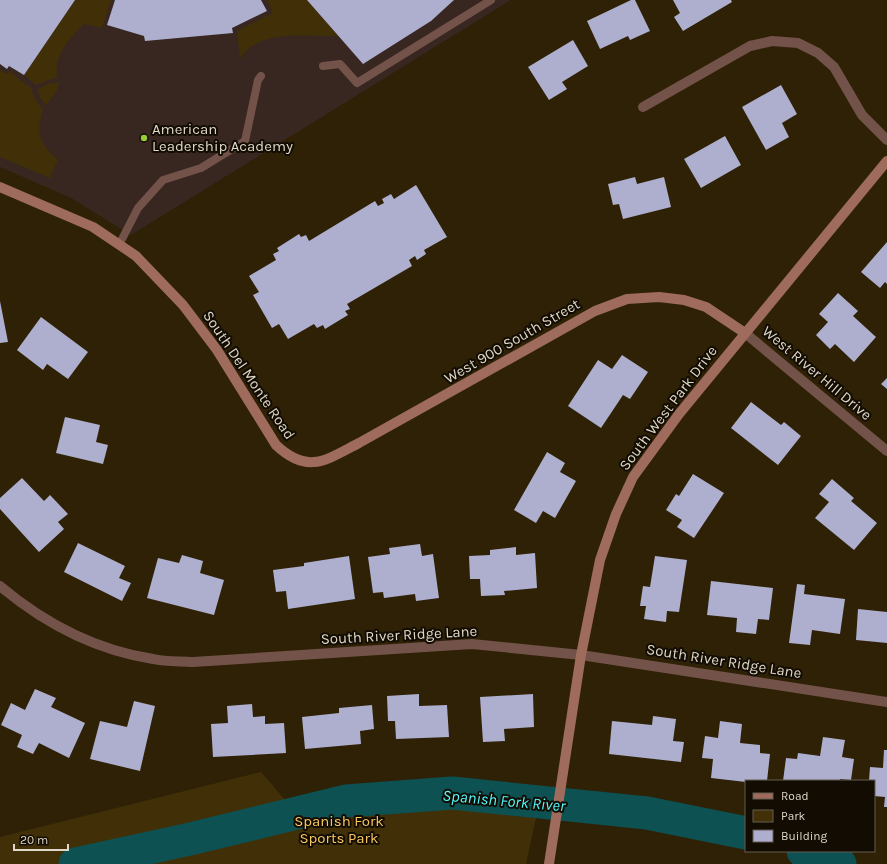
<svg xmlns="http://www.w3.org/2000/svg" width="887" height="864" font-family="Karla,sans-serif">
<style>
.education{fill:#382620}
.green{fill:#413007}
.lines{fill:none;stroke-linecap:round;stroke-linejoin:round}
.river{stroke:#0d5153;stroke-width:33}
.building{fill:#aeafcf}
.lane{stroke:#735249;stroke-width:8}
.street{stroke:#735249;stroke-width:10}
.secondary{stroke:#9f6b5d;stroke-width:10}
.poi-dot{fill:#98cb37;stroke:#120c03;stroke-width:1.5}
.labels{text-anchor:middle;stroke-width:4;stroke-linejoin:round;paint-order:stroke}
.poi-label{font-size:15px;fill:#dfd7c7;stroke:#120c03;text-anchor:start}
.street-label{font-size:15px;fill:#dfd7c7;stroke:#120c03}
.park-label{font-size:15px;fill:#f8c75e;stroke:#120c03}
.water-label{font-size:16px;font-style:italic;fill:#52f9fe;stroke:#120c03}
</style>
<rect width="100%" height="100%" fill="#2e2105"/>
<path class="education" d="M0,0H511L131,235L71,198L0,167Z"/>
<path class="green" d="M75,0H111L102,28L84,24C69,39 54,55 57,77L36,85L24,75Z
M267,0H307L338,36C306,37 260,28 240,58L237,31L273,13Z
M0,70L7,74L9,71L31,88L35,99L43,110C35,134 40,144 58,160L50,178L0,157Z
M59,82L57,91L46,105L40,98L38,89L48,84Z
M261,772L292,808L330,795L532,811L531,818H536L526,864H0V837Z"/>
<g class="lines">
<path class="river" d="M803,851L840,864
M75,864L190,839L346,801L452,793L647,813L746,833"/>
</g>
<path class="building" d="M0,0H75L24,75L9,66L7,69L0,64Z
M115,0H261L267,11L232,28L233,33L145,41L144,36L107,25Z
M307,0H454L431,21L363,64Z
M631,0H635L650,31L630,40L628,36L600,49L587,21Z
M673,0H731L732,2L683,31L674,17L680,13Z
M573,40L588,66L562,82L567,89L549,100L528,67Z
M781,85L797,114L782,123L789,137L766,150L742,107Z
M725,136L741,165L701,188L684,159Z
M635,177L637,184L664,177L671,207L623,219L619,204L613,205L608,184Z
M416,185L447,237L424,250L426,254L417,260L415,256L409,260L412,266L347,304L350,309L345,311L348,315L325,329L323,325L317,328L314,324L288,339L279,324L272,328L253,295L259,292L249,276L276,260L273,254L279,251L277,248L299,234L301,237L306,235L309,241L375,201L378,206L384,203L382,199L391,194L394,199Z
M887,242V284L885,282L880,288L861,272Z
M838,293L858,311L853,316L876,337L854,362L835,344L830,349L816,335L828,322L819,314Z
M0,301L8,342L0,343Z
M41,317L88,352L68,379L47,364L43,370L17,350Z
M622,355L648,372L630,399L623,395L601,428L568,406L598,360L612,369Z
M887,378V389L881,384Z
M751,402L781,425L784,422L801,436L778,465L731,428Z
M65,417L100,425L96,442L108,445L103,464L56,453Z
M547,452L565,463L560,472L576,481L555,518L543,511L536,523L514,510Z
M693,474L724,493L694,538L677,527L682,520L666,510L676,494L679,496Z
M22,478L44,501L50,495L68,514L58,522L64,529L39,552L0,509V498Z
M832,479L854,498L851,501L877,523L854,550L815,518L829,502L819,494Z
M78,543L125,566L119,578L131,583L122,601L64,572Z
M420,544L422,556L433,554L439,598L416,601L415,594L384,598L383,592L373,593L368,557L390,554L389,548Z
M516,547V555L535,553L537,588L504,591L505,595L481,596L480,579H470L469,556L490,555V550Z
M182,555L203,561L200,573L224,580L214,615L147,598L158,558L179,563Z
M349,556L355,599L288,609L286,591L276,592L273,570L304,566V563Z
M655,556L687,560L679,612L667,611L666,622L644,619L646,606H640L643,586L650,587Z
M711,581L773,588L769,620L758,619L756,634L736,632L737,618L707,615Z
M797,584L805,585L804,594L845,599L840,634L812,630L810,645L789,643Z
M858,609L887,612V643L856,640Z
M35,689L56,698L51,707L85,723L69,758L39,743L33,754L17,747L22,735L1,725L11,703L25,710Z
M419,694V706L447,705L449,737L396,739L395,721H388L387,696Z
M533,694L534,727L504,729L505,741L483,742L480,697Z
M134,701L155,706L140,771L90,759L100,721L127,727Z
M252,704L253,717L265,716V724L284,723L286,753L213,757L211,724L228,723L227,706Z
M372,705L374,729L360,731L361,744L305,749L302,717L339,713V708Z
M653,716L676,719L673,741L684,742L681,762L609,754L612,721L652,725Z
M720,721L742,724L740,743L760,745V753L770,754L767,781L746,782L711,778L713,759L702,758L705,736L718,738Z
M823,737L845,740L842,757L854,759L851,780L840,779V781H783L786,758L797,759L798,753L820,756Z
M884,750H887V807H884L885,797L874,796V781H869L870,767L883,768Z"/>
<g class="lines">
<path class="lane" d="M323,66L340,64L357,83L491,0
M119,245L138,208L163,180L201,168L245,141L258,80L261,76"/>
<path class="street" d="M643,107L750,46L772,41L798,43L818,53L834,67L862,115L887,140
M745,333L887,451
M0,586C44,623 96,650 153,659C166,662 180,661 193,662L472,644L581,655L887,702"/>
<path class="secondary" d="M0,187L93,227L136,256L183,305L217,350L276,445C308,475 326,460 359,443L595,311L627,299L659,297L684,300L706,307L745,333
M549,864L581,655L600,560L616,514L633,477L679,414L887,161"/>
</g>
<circle class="poi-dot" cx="144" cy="138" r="4"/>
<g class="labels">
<g class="poi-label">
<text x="152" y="134">American<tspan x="152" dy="17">Leadership Academy</tspan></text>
</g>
<g class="street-label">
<text transform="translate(512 341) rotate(-30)" y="5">West 900 South Street</text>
<text transform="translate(817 373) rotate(40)" y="5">West River Hill Drive</text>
<text transform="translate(249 375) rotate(56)" y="5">South Del Monte Road</text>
<text transform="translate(668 408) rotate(-53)" y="5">South West Park Drive</text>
<text transform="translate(399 635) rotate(-3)" y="5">South River Ridge Lane</text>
<text transform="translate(724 661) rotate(9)" y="5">South River Ridge Lane</text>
</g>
<g class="park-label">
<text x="339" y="826">Spanish Fork<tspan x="339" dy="17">Sports Park</tspan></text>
</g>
<g class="water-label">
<text transform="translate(504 800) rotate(5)" y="6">Spanish Fork River</text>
</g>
</g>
<rect x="745" y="780" width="130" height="72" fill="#120c03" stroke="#645d51"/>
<rect x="753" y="793" width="20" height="6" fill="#9f6b5d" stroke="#645d51"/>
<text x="781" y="800" font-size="12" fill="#dfd7c7">Road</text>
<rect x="753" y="810" width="20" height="12" fill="#413007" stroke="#645d51"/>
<text x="781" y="820" font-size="12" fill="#dfd7c7">Park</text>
<rect x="753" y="830" width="20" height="12" fill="#aeafcf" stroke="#645d51"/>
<text x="781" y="840" font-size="12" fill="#dfd7c7">Building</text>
<path d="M14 844v6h54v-6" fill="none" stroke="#dfd7c7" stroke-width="2"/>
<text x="20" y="844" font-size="12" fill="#dfd7c7" stroke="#120c03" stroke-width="3" paint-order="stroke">20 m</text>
</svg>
